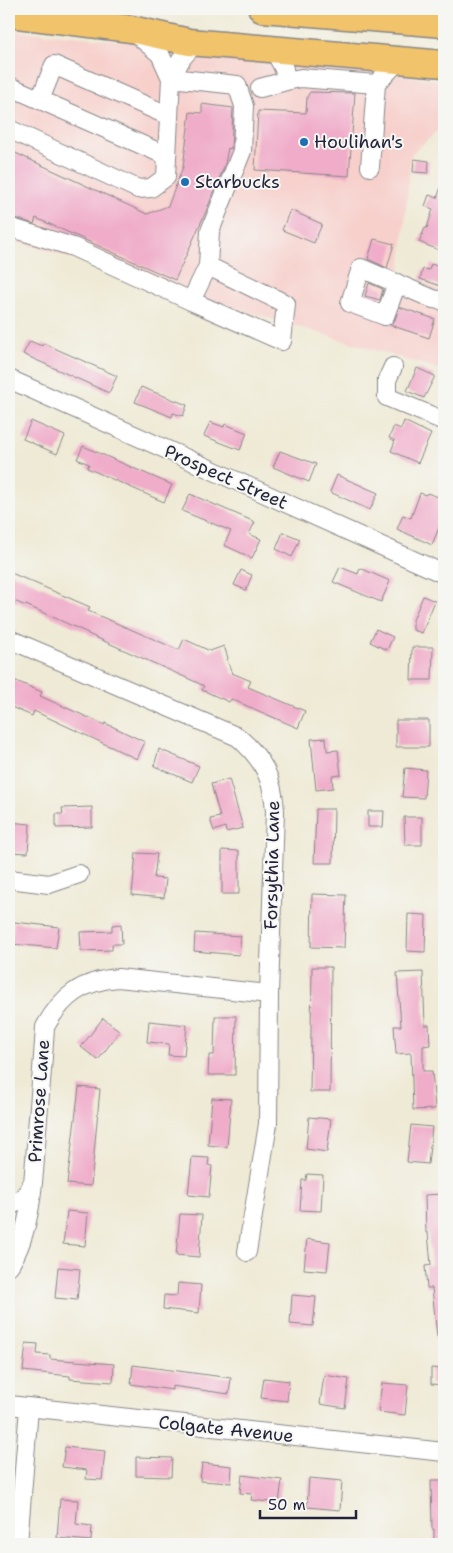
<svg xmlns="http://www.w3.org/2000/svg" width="453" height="1553" font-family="'Shantell Sans',sans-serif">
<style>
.built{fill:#f7d0cc}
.building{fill:#f0adca}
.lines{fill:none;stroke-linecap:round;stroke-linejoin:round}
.minor-casing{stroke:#888688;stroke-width:20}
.highway-casing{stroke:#888688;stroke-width:29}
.minor{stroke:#fff;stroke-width:18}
.highway{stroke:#f1c36a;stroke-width:26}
.poi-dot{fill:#1f6fb2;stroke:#f6f6f2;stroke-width:2}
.labels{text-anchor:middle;stroke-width:4;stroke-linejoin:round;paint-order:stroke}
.poi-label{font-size:18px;fill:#22223b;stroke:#f6f6f2;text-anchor:start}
.street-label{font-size:18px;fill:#22223b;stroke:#f6f6f2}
</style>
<rect width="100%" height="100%" fill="#f6f6f2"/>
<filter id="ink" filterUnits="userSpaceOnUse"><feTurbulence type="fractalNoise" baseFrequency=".02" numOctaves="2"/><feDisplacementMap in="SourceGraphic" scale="10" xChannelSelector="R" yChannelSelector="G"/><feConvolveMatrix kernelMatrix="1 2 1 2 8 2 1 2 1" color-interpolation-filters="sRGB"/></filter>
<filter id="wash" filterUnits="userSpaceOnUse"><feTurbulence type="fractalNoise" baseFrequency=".0096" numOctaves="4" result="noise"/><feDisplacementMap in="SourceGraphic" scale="20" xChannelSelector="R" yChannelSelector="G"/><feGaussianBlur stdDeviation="1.12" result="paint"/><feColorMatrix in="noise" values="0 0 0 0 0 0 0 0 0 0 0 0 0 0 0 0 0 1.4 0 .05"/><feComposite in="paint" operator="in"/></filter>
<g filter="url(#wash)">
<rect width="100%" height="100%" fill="#efead5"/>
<path class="built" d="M9,30L156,44L169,55L333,65L444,81V126L411,154L400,275L444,290V371L9,239Z"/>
<g id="blocks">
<path class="building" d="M310,92L355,93L349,176L255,170L258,111L306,113L307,97Z
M202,104L233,108L231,149L228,148L225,164L207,209L175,280L36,218L34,224L9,216V150L147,214L168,206L183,167L190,112L202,113Z
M414,159L429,161L428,173L413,172Z
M443,182L444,183V242L441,251L419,242L425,228H427L433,209L425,206L429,195L437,198Z
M290,210L322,224L314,243L282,230Z
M374,239L394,244L387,268L368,259Z
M431,264L444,268V287L420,279L423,269L429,270Z
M369,283L383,289L380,300L365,296Z
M399,307L435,319L429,338L390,325L395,320Z
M30,341L42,346L43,343L117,376L109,393L23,354Z
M417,368L435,376L424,398L407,391Z
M141,387L187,405L183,416L173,413L172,417L135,402Z
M31,421L65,436L57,454L23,439Z
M404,421L431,434L418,463L391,451L395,441L389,438L394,426L401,429Z
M210,422L224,427L225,424L247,433L240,450L204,436Z
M83,446L172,485L164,502L87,468L89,464L77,459Z
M280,451L316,464L309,482L273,467Z
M337,475L378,493L370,510L330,492Z
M420,493L426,495L427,493L444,499V515L432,545L397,529L403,515L411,518Z
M190,494L255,522L249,534L261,539L252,558L224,545L231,531L182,511Z
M283,532L300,539L292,557L276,549Z
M340,567L358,574L360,568L390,581L381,602L333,582Z
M241,570L252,575L246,590L234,585Z
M9,572L90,607L88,611L179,650L184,639L210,651L224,646L228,658L227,660L232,673L251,681L248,687L305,711L298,728L231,699L229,702L202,690L204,686L196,682L88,634V633L26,605V606L9,599Z
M423,596L435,601L422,633L413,630V620Z
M376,629L393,637L387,650L370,642Z
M412,647H433L432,680H411Z
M9,678L42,692L40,696L105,725V723L145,742L137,759L34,711L32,716L9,706Z
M396,720H429V747H396Z
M326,738L327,751L338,750L341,775L332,776L333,788L316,790L311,739Z
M159,749L199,766L192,782L154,766Z
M405,768L426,770L424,798L402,797Z
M229,779L243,828L226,832L225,827L214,831L210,819L220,817L211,784Z
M92,807V827L56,828V814H63L62,808Z
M316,809H334L333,863H314Z
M368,811H384L383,827H368Z
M404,817H422V845H405Z
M9,822L30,824L28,853L9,852Z
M222,850L239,851V894H222Z
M136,853L157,854L154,878L166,879L164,898L132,895Z
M312,894L346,895L344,948L311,947Z
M408,914L426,915L425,952L407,951Z
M14,922L59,927L56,948L11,944Z
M121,924L122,944H112V950L81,951L80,932L112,931V925Z
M195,933L241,936L239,955L194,951Z
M312,967H331L330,1092H310Z
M423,972L425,1025H429L430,1045L423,1046V1071H432L435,1109L413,1110L411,1053L396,1054L394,1026H401L397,973Z
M215,1016H236L235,1075H208L209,1055H214Z
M103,1018L120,1031L98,1060L81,1047Z
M149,1021L187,1025L184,1056L168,1055L169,1044L147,1042Z
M79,1087L100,1089L91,1186L67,1184Z
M212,1098L231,1099L227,1147L208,1145Z
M309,1117L331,1119L327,1152L306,1149Z
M411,1125L432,1127L428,1164L407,1162Z
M192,1157L209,1158L208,1165L212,1166L209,1197L188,1195Z
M307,1174L323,1175L321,1211L300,1210L302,1180H306Z
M443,1194L444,1337H437L432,1288H427L425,1266L431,1265L428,1233H426L425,1195Z
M67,1211L88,1213L85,1246L63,1244Z
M180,1214L202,1215L199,1257L176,1255Z
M307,1239L330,1242L327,1271L304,1269Z
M58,1267L80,1269L77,1300L55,1298Z
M178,1283L201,1285L199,1313L163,1309L164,1295L177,1296Z
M292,1295L316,1297L313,1326L290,1324Z
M26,1343L38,1344L37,1354L50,1355V1359L114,1364L113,1382L70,1379V1376L23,1371Z
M133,1365L231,1378L229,1394L172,1386V1390L131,1384Z
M431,1368L444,1369V1385L431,1384Z
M324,1375L349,1379L345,1408L320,1404Z
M264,1378L289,1381L287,1401L261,1398Z
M382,1383L408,1385L405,1415L378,1412Z
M65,1447L105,1451L102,1480L86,1479L87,1470L62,1467Z
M136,1457L172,1458L171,1477L136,1476Z
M202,1463L232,1466L231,1483L200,1481Z
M242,1475L282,1480L279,1503L251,1500L252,1494L240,1493Z
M309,1478L342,1481L340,1510L307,1507Z
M431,1480H444V1541L434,1542V1529H432Z
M60,1499L78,1500L76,1524L92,1526L91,1541L57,1538Z"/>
</g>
</g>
<g filter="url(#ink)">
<use href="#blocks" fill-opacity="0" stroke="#888688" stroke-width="1"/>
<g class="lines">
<g class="minor-casing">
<path id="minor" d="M135,33L160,54L171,78
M273,48L284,69L286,81L301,78L376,84L399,60
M171,78L237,85L244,106L242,151L210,231L208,266L191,301L282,341L286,304L208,266
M9,86L167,156
M260,88L286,81
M40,100L54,65L169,116
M9,129L138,189L151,188L166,177L171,78L182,58L196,42
M370,167L376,84
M9,227L73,247L191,301
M397,283L385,316L350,303L361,268L433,299L444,301
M393,367L387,380V397L444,421
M9,379L444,574
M9,639L238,737C263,759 273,778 275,811L269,994L268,1124L247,1252
M9,879L49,884L79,874
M9,1206C20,1202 27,1196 31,1185
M9,1266C33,1230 34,1172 37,1130C40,1095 43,1061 45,1027C62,996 82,981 118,978L269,994
M9,1405L444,1452
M18,1544L29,1408"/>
</g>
<g class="highway-casing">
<path id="highway" d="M262,9L444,24
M9,14L131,29L189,42L444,64"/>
</g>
<use href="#minor" class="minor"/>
<use href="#highway" class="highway"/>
</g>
</g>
<g class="poi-dot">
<circle cx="304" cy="142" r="5"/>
<circle cx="185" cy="182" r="5"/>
</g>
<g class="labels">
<g class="poi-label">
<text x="314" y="148">Houlihan's</text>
<text x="195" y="188">Starbucks</text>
</g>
<g class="street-label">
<text transform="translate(226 477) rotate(24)" y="6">Prospect Street</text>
<text transform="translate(272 865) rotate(-89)" y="6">Forsythia Lane</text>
<text transform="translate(39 1101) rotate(-86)" y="6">Primrose Lane</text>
<text transform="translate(226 1429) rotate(6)" y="6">Colgate Avenue</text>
</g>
</g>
<rect width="453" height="1553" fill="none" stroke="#f6f6f2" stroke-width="30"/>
<path d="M260 1510v8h96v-8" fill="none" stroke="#22223b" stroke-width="2.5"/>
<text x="268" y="1510" font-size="15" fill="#22223b" stroke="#f6f6f2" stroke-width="4" paint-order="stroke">50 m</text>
</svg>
